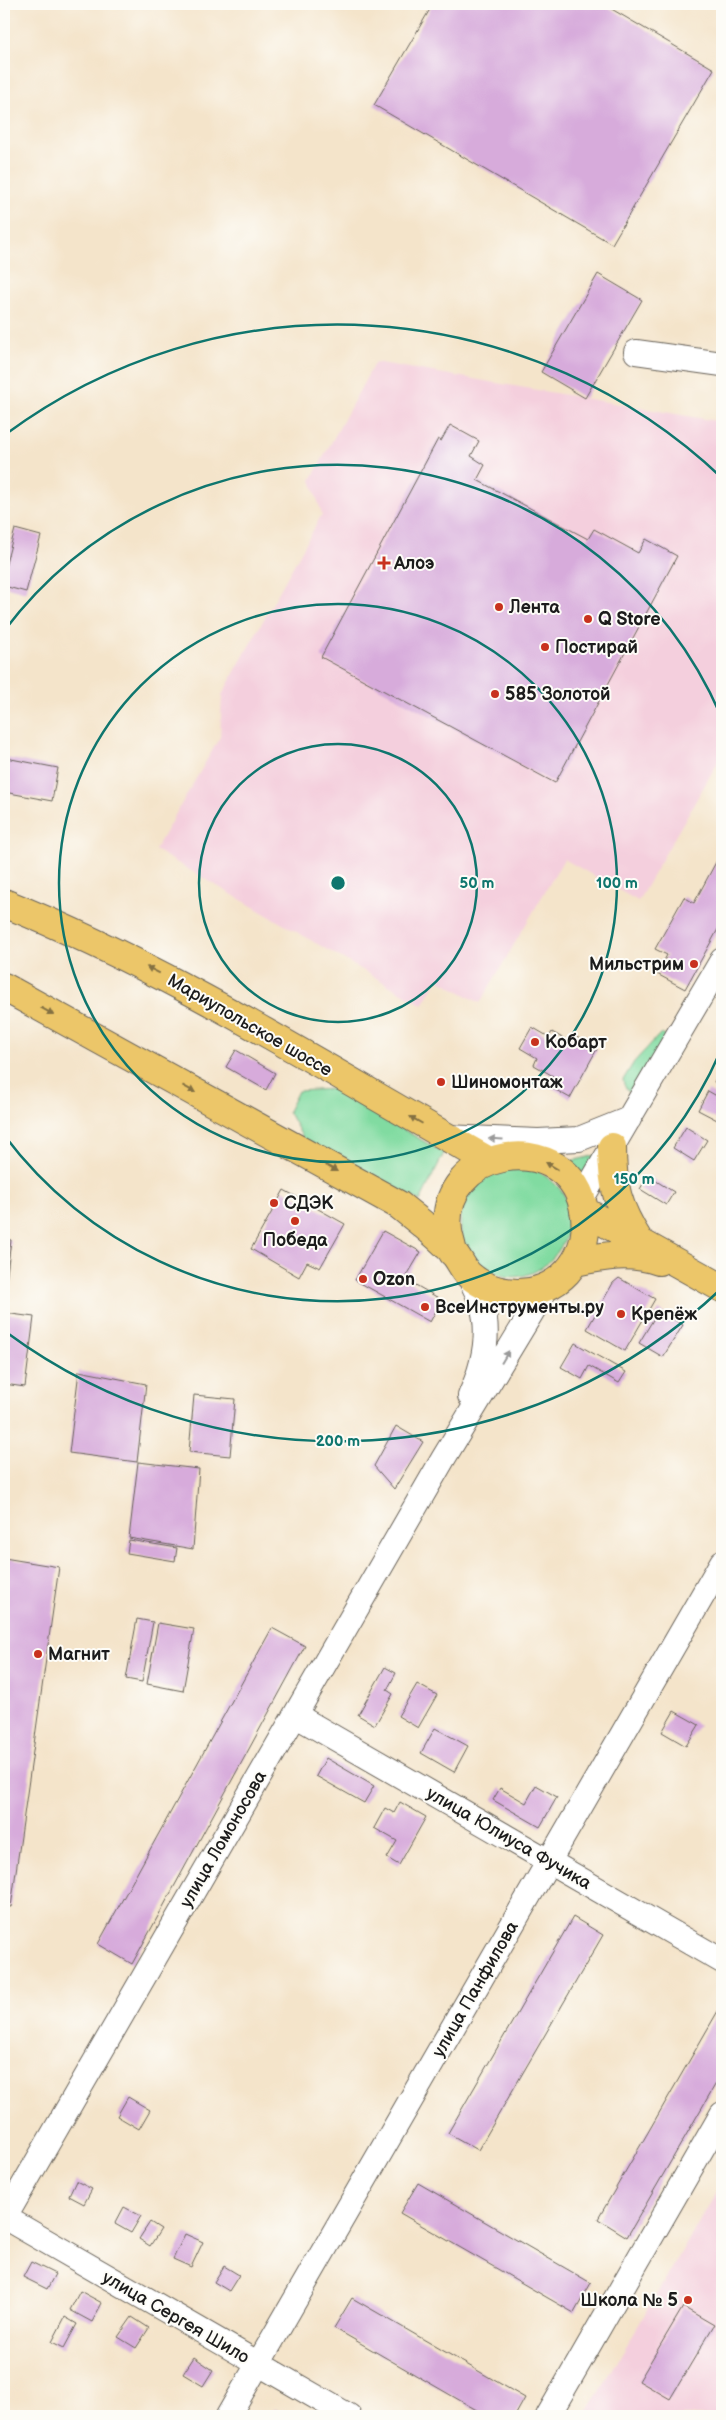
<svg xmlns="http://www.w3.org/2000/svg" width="726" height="2420" font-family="'Balsamiq Sans',sans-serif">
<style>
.built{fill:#f4cfdd}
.green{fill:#81dba1;stroke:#4e7c5e}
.building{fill:#d7abdb}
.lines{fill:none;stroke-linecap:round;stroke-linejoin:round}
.minor-casing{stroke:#686259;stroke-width:26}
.major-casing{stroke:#686259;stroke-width:30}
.minor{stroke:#fff;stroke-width:24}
.major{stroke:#ecc669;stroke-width:28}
.oneway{fill:#847142}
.oneway2{fill:#999}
.ring{fill:none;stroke:#0f766e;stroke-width:2.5}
.poi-dot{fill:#c8321e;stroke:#fdfcf7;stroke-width:2}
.labels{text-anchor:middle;stroke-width:4;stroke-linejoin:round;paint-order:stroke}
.poi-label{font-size:18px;font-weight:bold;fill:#1c1c1c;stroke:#fdfcf7;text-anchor:start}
.street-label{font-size:18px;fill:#1c1c1c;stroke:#fdfcf7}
.centre{fill:#0f766e;stroke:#fdfcf7;stroke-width:2.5}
.ring-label{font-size:15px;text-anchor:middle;font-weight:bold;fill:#0f766e;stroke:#fdfcf7;stroke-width:4;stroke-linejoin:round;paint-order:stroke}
</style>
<rect width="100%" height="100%" fill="#fdfcf7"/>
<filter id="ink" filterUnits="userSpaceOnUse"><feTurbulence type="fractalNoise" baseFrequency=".02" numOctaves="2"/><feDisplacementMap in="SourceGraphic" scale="10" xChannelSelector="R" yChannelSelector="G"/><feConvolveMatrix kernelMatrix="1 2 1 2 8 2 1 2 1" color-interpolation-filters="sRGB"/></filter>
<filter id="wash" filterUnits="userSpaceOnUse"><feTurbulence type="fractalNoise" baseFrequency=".0096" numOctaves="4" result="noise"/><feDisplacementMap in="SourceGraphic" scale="20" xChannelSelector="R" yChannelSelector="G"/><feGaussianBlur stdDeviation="1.12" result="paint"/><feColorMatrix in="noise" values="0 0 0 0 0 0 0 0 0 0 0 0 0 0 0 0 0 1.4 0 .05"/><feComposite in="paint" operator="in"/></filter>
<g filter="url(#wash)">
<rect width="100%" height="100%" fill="#f4e4ca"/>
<path class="built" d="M375,362L722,422V755L638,901L564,859L480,1003L438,979L423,1005L155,850L220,737L222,695L322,514L311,480Z
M722,2183V2416H585Z"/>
<path class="green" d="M660,1034L666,1036L634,1095C627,1091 624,1087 623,1080L634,1062Z
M333,1089L444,1153L420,1201L304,1140L288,1111L298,1091Z
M606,1153L589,1182L571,1161Z
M492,1169C504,1169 521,1166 533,1169C539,1170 545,1176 549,1179C603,1216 540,1305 486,1268C456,1247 460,1231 462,1198Z"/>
<g id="blocks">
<path class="building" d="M433,4H603L714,69L612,244L374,105Z
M598,274L642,300L585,398L541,372Z
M450,425L479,441L471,456L485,465L477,480L588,539L594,529L638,553L646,539L677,556L555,783L321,657L438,439L441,441Z
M15,529L41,536L26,592L4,586V571Z
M6,758L58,768L52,801L4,792Z
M722,851V922L685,989L657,974L667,955L655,949L684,897L694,903Z
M532,1027L549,1037L552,1032L571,1043L575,1036L597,1049L570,1098L547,1085L553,1076L534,1065L537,1058L520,1048Z
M236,1050L275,1073L266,1090L226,1067Z
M722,1067V1087L714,1082Z
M708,1091L722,1099V1115L719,1121L698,1110Z
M686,1127L707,1140L694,1161L673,1148Z
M648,1176L674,1192L666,1205L640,1189Z
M284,1190L345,1224L320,1268L307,1262L299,1277L251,1249Z
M383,1231L421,1252L405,1279L442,1300L430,1322L355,1280Z
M4,1239L11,1240L5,1291H4Z
M619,1278L655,1299L625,1351L587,1329L613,1283Z
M659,1310L683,1325L663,1357L639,1343Z
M4,1313L34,1317L25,1387L4,1384Z
M575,1343L626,1372L619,1383L589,1366L582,1379L561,1367Z
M79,1371L146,1384L137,1462L69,1453Z
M194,1395L235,1399L230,1456L189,1452Z
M396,1426L423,1442L394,1489L374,1466Z
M138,1462L199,1469L193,1549L129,1538Z
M129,1540L177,1548L175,1561L127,1553Z
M4,1558L59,1567L11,1907L4,1906Z
M137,1619L153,1622L142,1682L126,1679Z
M158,1623L194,1629L183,1691L147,1684Z
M272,1628L305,1646L132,1964L98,1944Z
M385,1667L396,1673L387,1690L393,1694L375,1725L358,1715Z
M417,1684L437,1695L418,1728L398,1716Z
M674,1711L699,1725L686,1746L662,1732Z
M435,1728L468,1746L454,1772L421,1753Z
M326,1758L374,1786L364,1803L316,1776Z
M536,1785L557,1797L540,1827L493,1800L500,1788L526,1803Z
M400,1802L426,1817L399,1865L387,1858L397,1841L374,1828L385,1808L394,1813Z
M573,1917L603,1935L478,2150L448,2133Z
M722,2004V2073L627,2237L598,2219Z
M128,2097L150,2110L139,2129L117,2116Z
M76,2181L92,2189L84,2204L69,2196Z
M418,2183L591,2283L574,2313L400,2213Z
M124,2207L141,2216L131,2233L115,2224Z
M150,2222L161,2229L150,2246L139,2239Z
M185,2234L203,2242L191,2267L173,2259Z
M31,2262L55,2274L47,2289L23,2277Z
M224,2266L239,2275L229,2291L214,2282Z
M80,2291L102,2303L92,2322L70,2310Z
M352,2298L525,2398L515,2416H487L334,2328Z
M683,2307L714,2325L670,2399L639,2381Z
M65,2317L77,2324L64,2348L52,2342Z
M132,2317L149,2328L136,2348L118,2337Z
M194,2357L213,2370L203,2386L183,2374Z
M275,2409L290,2416H271Z"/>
</g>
</g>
<g filter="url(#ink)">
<use href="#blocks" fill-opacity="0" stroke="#686259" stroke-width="1"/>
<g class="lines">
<g class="minor-casing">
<path id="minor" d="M636,352L722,364
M446,1137L538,1141L579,1139L629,1119
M581,1200L722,960
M468,1273C472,1284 479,1295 482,1305C491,1335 482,1369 470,1396
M295,1715L722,1961
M4,2217L349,2416
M4,2219L443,1459L547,1287
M228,2416L722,1562
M548,2416L722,2114"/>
</g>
<g class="major-casing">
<path id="major" d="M4,903C174,971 329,1071 489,1161
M4,987L399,1205C417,1220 438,1235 453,1252C459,1259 462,1267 468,1274C495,1299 541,1300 567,1272C584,1253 589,1229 583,1205C562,1126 438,1149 448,1231C449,1238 452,1246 453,1253
M612,1147C612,1186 618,1208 639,1241
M584,1211L722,1288
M575,1262C604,1256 630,1251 659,1261"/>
</g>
<use href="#minor" class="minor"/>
<use href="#major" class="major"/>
</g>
<defs><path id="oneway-solid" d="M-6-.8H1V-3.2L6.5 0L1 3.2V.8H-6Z" transform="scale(1.25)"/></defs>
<g class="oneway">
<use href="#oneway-solid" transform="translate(153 970) rotate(-154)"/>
<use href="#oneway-solid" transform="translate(47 1011) rotate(29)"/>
<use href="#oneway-solid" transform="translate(189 1089) rotate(29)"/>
<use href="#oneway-solid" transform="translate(416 1120) rotate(-150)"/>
<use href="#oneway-solid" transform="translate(552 1166) rotate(-150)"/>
<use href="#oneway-solid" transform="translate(331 1168) rotate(29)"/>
</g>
<g class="oneway2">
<use href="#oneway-solid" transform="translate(496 1139) rotate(-177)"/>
<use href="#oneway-solid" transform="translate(505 1357) rotate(-59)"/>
</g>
</g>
<g class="ring">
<circle cx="338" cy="883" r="139"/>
<circle cx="338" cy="883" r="279"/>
<path d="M721 1050A418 418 0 0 1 4 1135M4 631A418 418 0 0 1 721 716"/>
<path d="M722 1288A558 558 0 0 1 6 1332M6 434A558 558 0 0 1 722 478"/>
</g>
<g class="poi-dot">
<path d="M381.5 555.5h5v5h5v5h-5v5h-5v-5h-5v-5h5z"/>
<circle cx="499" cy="607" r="5"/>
<circle cx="588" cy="619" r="5"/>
<circle cx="545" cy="647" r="5"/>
<circle cx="495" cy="694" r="5"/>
<circle cx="694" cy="964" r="5"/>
<circle cx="535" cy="1042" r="5"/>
<circle cx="441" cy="1082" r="5"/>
<circle cx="274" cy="1203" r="5"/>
<circle cx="295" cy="1221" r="5"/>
<circle cx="363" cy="1279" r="5"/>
<circle cx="425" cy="1307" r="5"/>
<circle cx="621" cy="1314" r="5"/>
<circle cx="38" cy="1654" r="5"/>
<circle cx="688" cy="2300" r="5"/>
</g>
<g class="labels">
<g class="poi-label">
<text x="394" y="569">Алоэ</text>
<text x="509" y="613">Лента</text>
<text x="598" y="625">Q Store</text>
<text x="555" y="653">Постирай</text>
<text x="505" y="700">585 Золотой</text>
<text x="684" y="970" text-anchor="end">Мильстрим</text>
<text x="545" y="1048">Кобарт</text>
<text x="451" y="1088">Шиномонтаж</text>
<text x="284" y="1209">СДЭК</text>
<text x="295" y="1246" text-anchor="middle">Победа</text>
<text x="373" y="1285">Ozon</text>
<text x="435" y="1313">ВсеИнструменты.ру</text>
<text x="631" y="1320">Крепёж</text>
<text x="48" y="1660">Магнит</text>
<text x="678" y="2306" text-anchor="end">Школа № 5</text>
</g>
<g class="street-label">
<text transform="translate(250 1025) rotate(30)" y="6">Мариупольское шоссе</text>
<text transform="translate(509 1838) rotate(30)" y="6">улица Юлиуса Фучика</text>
<text transform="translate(223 1839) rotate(-60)" y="6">улица Ломоносова</text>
<text transform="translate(475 1989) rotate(-60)" y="6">улица Панфилова</text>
<text transform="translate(176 2317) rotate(30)" y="6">улица Сергея Шило</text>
</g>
</g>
<circle cx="338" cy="883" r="8" class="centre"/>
<g class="ring-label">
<text x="477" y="888">50 m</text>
<text x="617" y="888">100 m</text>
<text x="634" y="1184">150 m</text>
<text x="338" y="1446">200 m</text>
</g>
<rect width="726" height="2420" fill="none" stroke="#fdfcf7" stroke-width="20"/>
</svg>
